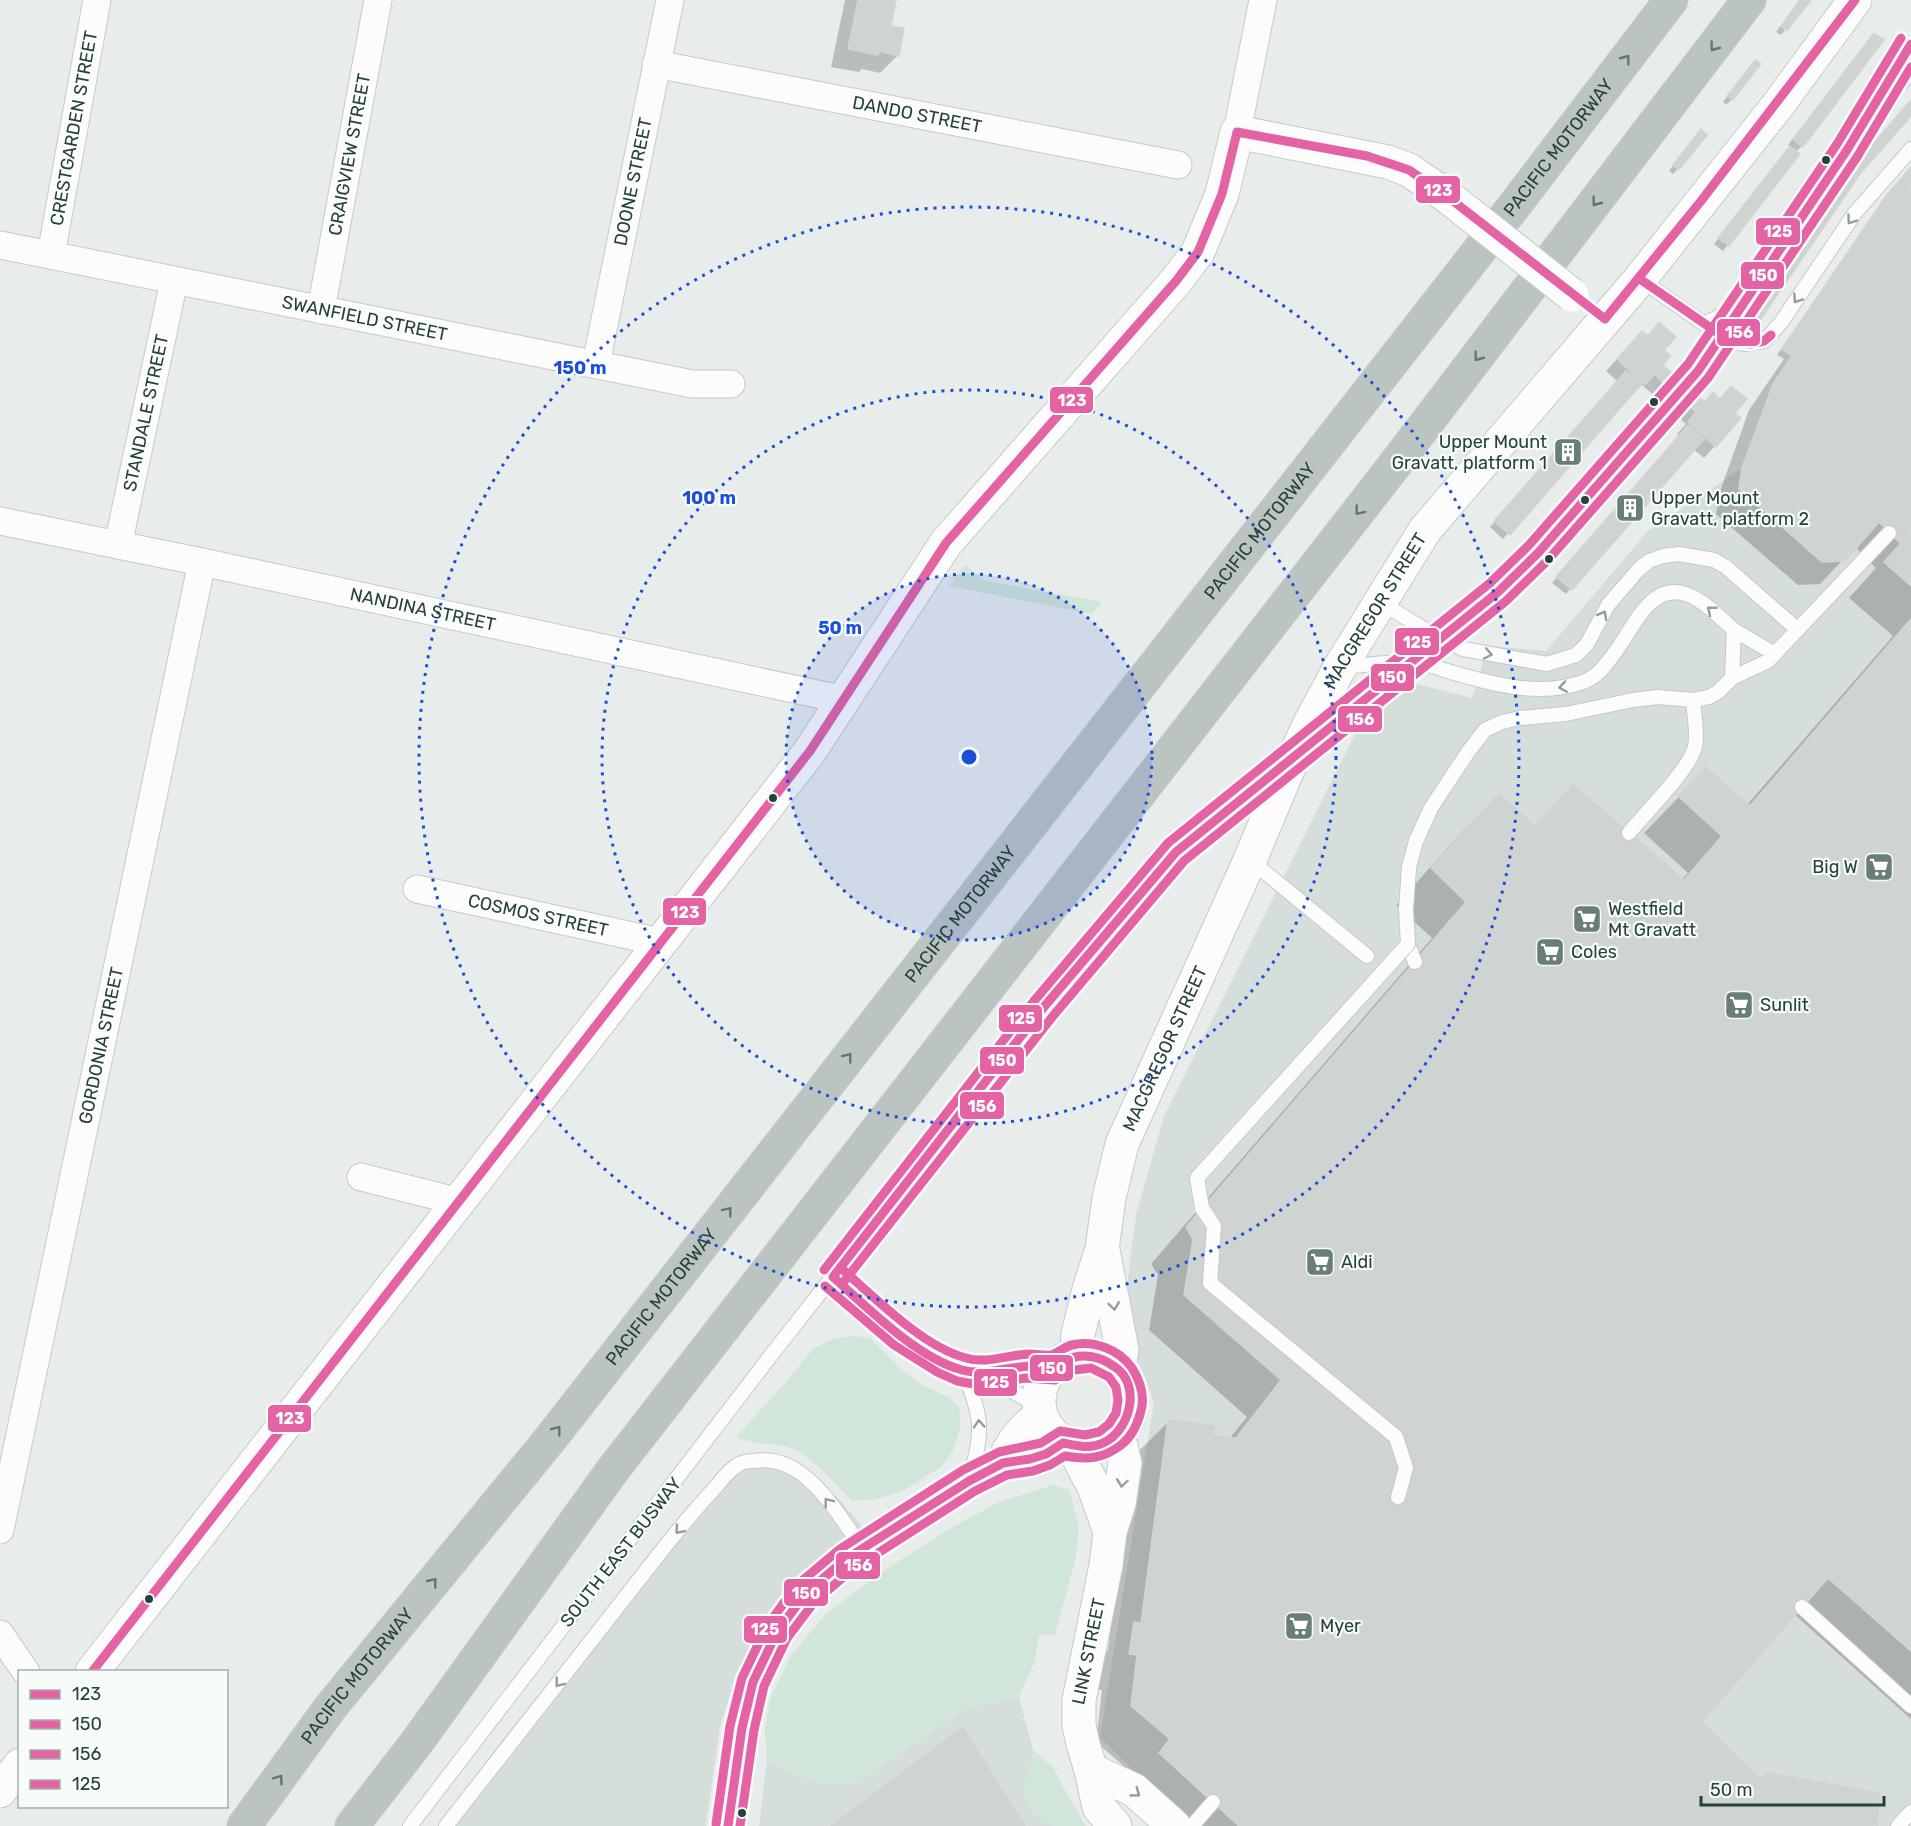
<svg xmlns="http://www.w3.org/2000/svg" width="1911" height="1826" font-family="Rubik,sans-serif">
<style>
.built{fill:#d6dedb}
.green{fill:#d1e6d8}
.shadow{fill:#0003}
.building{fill:#cfd4d2;stroke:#d1d6d4;stroke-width:1.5}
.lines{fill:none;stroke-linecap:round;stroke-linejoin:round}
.lane-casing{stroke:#c5cac8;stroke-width:16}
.street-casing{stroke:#c5cac8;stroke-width:29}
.secondary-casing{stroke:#c3cbc8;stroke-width:35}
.highway-casing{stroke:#c3ccc9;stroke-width:35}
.lane{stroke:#fcfcfc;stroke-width:14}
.street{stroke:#fcfcfc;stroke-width:27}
.secondary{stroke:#fcfcfc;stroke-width:33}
.highway{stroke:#bcc4c2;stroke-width:33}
.lane-bridge-casing{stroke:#c5cac8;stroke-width:16;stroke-linecap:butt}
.secondary-bridge-casing{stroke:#c3cbc8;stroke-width:35;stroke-linecap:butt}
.lane-bridge{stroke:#fcfcfc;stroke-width:14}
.secondary-bridge{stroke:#fcfcfc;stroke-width:33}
.bus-1-casing{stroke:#f7fbf9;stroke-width:14}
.bus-2-casing{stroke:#f7fbf9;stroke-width:14}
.bus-3-casing{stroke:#f7fbf9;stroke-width:14}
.bus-4-casing{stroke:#f7fbf9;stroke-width:14}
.bus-1{stroke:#e463a4;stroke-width:9}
.bus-2{stroke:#e463a4;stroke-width:9}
.bus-3{stroke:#e463a4;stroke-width:9}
.bus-4{stroke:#e463a4;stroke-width:9}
.oneway{stroke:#617670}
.oneway2{stroke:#909f9b}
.ring{fill:none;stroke:#1d4ed8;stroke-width:3;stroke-dasharray:3 6}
.bus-dot{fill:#24423a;stroke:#f7fbf9;stroke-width:2}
.labels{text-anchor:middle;stroke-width:4.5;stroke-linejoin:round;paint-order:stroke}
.street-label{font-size:18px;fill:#24423a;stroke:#f7fbf9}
.poi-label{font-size:18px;fill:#24423a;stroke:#f7fbf9;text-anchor:start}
.centre{fill:#1d4ed8;stroke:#f7fbf9;stroke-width:3}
.ring-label{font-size:18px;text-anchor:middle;font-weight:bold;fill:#1d4ed8;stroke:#f7fbf9;stroke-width:4.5;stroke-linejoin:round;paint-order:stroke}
.line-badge{stroke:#f7fbf9;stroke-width:2}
.badge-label{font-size:16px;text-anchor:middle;font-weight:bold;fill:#fff}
</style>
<rect width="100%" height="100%" fill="#e8edeb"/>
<path class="built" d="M1911,187V1826H1195L1151,1788L1100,1737L1154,1402L1134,1352L1127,1286L1136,1215L1164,1116L1361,722L1417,684L1472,698L1488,646L1546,651L1647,532L1742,468L1773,384L1897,203Z
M771,1453L807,1471L837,1497L863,1527L803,1571L764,1623L737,1672L720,1727L706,1826H438L509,1731L712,1480L739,1457Z
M1019,1697L1041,1780L1065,1826H759L767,1760L790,1773L854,1784L966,1708Z"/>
<path class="green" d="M965,565L986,581L1102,602L1092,614L949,586Z
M855,1336L870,1338L899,1368L924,1386L950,1398L959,1407L961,1426L953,1451L941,1467L903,1491L877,1499L852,1501C837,1486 810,1455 791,1448C773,1442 753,1445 736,1437L786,1382L813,1349L835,1338Z
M1053,1485L1069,1490L1079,1526L1076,1557L1055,1635H1039L1035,1661L1019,1697L966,1708L854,1784H822L790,1773L767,1760L765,1730L770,1699L791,1655L825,1615L877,1575L951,1528L999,1502Z
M1033,1750L1054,1768L1061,1783L1086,1826H1051L1050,1824C1012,1811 1027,1780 1033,1750Z"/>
<path class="shadow" d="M845,0H895L890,27L898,55L880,73L862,69L859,72L831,67Z
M1801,0H1809L1781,35L1776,32Z
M1869,40L1802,146L1795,152L1798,154L1723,251L1714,244L1790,147L1788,145Z
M1759,65L1732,99L1726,105L1723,102L1749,67Z
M1911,102V114L1859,174L1756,325L1751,330L1744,325L1845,177Z
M1696,137L1678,169L1673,174L1669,171Z
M1911,168V1719L1794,1614L1700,1723L1761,1780L1876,1826H1164L1135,1776L1096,1742L1102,1690L1094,1689L1099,1659L1108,1650L1133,1457L1169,1421L1211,1437L1229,1439L1247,1417L1149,1330L1158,1275L1151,1264L1432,938L1396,905L1463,831L1499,796L1533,827L1573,787L1681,880L1688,873L1644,833L1706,769L1747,805L1893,636L1849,598L1876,568L1855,547L1820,584L1798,585L1716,514L1719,494L1749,410L1784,359L1777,355L1881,203Z
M1659,325L1662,350L1661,365L1704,404L1733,413L1715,446L1704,458L1693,449L1566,594L1552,583L1680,437L1677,434L1686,424L1642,385L1632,395L1631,394L1503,539L1490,527L1618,382L1606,371L1630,345L1647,337Z"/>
<path class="building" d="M858,0H896L891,26L904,28L899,56L879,51L878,55L848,49Z
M1800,0H1811L1787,31L1781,26Z
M1874,33L1884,40L1803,147L1793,139Z
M1755,60L1761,64L1733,100L1727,96Z
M1911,100V116L1860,174L1757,325L1749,319L1850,170Z
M1701,129L1707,135L1679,170L1673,165Z
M1790,146L1800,154L1729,246L1718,238Z
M1911,167V187L1897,202L1792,356L1782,349L1886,196Z
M1911,187V554L1879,522L1845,561L1822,562L1739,489L1742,468L1773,384L1897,202Z
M1659,322L1676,337L1664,350L1671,356L1645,385L1617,359L1642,331L1648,336Z
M1663,365L1705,402L1696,412L1654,374Z
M1626,371L1642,383L1510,535L1494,521Z
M1731,386L1747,399L1735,413L1741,418L1716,447L1688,422L1713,392L1720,399Z
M1688,425L1704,439L1572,590L1556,577Z
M1911,532V586L1884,562Z
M1911,619V1651L1828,1578L1702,1722L1761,1779L1766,1772L1880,1793L1877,1826H1239L1159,1753L1170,1739L1131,1706L1137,1655L1129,1654L1134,1622L1141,1623L1168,1419L1215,1426L1213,1435L1236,1438L1281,1380L1184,1295L1193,1239L1186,1227L1466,902L1431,868L1499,793L1535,826L1573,784L1684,880L1722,836L1678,796L1706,767L1750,806Z
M963,1727L1025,1826H831Z"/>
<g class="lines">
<g class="lane-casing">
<path id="lane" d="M1640,279L1724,338L1744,344L1764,341L1780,324L1855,213L1911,149
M1704,324L1726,313L1737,302C1792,222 1845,143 1911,72
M1380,602L1434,635L1463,649L1547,664L1576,655L1587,644L1608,605L1639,569L1649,561L1663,556L1679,554L1714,560L1726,567L1798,630
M1472,614L1538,553L1698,371
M1734,630L1775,654
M1342,667C1368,665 1397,660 1424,664C1434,666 1444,670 1454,673C1496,685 1541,697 1583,682C1597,677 1605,666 1613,655C1625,640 1634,620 1647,606C1679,572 1709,608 1734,630L1732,678
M1629,833C1645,813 1689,770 1695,747C1698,732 1694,715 1693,700
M1250,860L1367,956
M1406,910L1409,867L1416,841L1431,808L1468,752L1485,730L1502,722L1520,718L1566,714L1633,700L1658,697L1693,700L1709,697L1718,692L1732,678L1768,661L1889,533
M1408,944L1415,962
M1202,1208L1214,1226L1210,1283L1396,1437L1406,1468L1398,1497
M833,1277C867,1306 902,1341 942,1361C955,1368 969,1368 981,1374C1001,1385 1018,1396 1038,1404
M962,1369C981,1412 985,1431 970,1476
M979,1373L1041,1365L1053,1368
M1802,1607L1911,1706
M410,1826L772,1354L1047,1004L1130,902L1176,852L1209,824
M446,1826L663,1549C679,1529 696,1508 714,1489C721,1481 727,1472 736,1466C741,1462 748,1461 754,1461C806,1453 837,1514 863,1549
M1192,1826L1213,1802
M1898,1826L1911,1812"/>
</g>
<g class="street-casing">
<g id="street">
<path id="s1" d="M656,64L1178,165"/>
<path d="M1237,132L1263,0"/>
<path id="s2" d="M0,245L692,384H731"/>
<path id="s3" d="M51,255L97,0"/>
<path id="s4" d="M321,310L378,0"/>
<path id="s5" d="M596,364L670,0"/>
<path id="s6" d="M0,521L202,562L845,700"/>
<path id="s7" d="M118,545L174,281"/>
<path id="s8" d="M417,889L660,942"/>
<path d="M361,1177L460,1202"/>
<path id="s9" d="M0,1530L202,562"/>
<path d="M0,1634L26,1672"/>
</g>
</g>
<g class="secondary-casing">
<g id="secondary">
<path d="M1103,1250L1122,1350L1118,1369"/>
<circle cx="1085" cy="1401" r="46"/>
<path id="s10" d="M1077,1355L1078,1334L1089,1289L1102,1249L1109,1198L1122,1144L1250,860L1286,774L1311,721L1340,667L1425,530L1640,279L1778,105L1855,0"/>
<path d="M1080,1447V1461L1094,1487L1110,1532"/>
<path d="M1003,1463C1011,1443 1023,1427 1041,1416"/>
<path d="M92,1672L810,751L946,543L1176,281L1198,252L1222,194L1237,132L1388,162L1409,170L1448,197"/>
<path d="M1091,1770L1134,1790L1174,1826"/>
<path d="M0,1791L20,1765"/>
<path d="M728,1826L742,1728L753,1682L777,1632L806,1593L846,1559L969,1481L1003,1463L1030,1459L1046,1454L1063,1443"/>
<path id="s11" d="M1115,1826L1099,1807L1091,1770L1083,1744L1079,1725V1700L1106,1565L1110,1532L1119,1504L1125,1463L1118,1434"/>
</g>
</g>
<g class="highway-casing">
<g id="highway">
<path id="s12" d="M244,1826L330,1708L551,1438L1514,206L1671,0"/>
<path d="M352,1826L417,1742L612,1471L1393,467L1749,0"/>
</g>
</g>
<use href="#lane" class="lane"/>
<use href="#street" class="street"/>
<use href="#secondary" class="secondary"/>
<use href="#highway" class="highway"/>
<g class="lane-bridge-casing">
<path id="lane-bridge" d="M1202,1208L1197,1178L1408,944L1406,910"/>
</g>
<g class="secondary-bridge-casing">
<path id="secondary-bridge" d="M1448,197L1572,295"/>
</g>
<use href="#lane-bridge" class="lane-bridge"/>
<use href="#secondary-bridge" class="secondary-bridge"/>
<g class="bus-1-casing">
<path id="bus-1" d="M1237,132L1367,156L1409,170L1448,197L1605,319
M1640,279L1731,342L1751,344L1764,341L1771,335
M1605,319L1701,201L1855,0
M92,1672L810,751L946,543L1176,281L1198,252L1222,194L1237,132"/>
</g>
<g class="bus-2-casing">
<path id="bus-2" d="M833,1277L1043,1008L1176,852L1498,592L1538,553L1698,371L1847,150L1911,44
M728,1826L742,1728L753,1682L777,1632L806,1593L846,1559L969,1481L1003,1463L1030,1459L1046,1454L1063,1443C1077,1446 1090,1449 1103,1443C1130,1431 1142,1385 1115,1367C1100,1356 1082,1352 1064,1361C1061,1363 1056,1367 1052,1368C1046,1369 1037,1366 1030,1366C1007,1367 985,1376 962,1370C917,1358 868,1308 833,1277"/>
</g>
<g class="bus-3-casing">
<path id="bus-3" d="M842,1284L1053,1016L1184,861L1506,601L1547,561L1708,378L1857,157L1911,67
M740,1826L754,1730L764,1686L787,1638L815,1601L853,1569L975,1491L1007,1475L1033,1471L1050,1465L1065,1456C1087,1460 1103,1459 1121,1445C1134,1435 1139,1421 1142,1406C1144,1392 1139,1379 1132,1368C1119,1349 1093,1340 1072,1345C1064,1347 1058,1353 1051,1355C1045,1356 1035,1354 1029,1354C1007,1355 986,1364 966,1358C923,1347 874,1297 841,1268"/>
</g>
<g class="bus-4-casing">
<path id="bus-4" d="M824,1270L1034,1001L1168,843L1490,583L1529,545L1688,364L1837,144L1901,38
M716,1824L730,1726L742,1678L767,1626L797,1585L840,1549L963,1470L999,1452L1041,1443L1060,1431L1085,1435L1099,1432L1109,1424L1116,1413L1118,1400L1116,1387L1109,1377L1091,1368L1074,1370L1055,1380L1026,1378L979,1385L957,1381L937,1372L894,1345L825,1286"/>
</g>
<use href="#bus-1" class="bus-1"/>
<use href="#bus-2" class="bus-2"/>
<use href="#bus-3" class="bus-3"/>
<use href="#bus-4" class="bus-4"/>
</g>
<defs><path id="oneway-chevron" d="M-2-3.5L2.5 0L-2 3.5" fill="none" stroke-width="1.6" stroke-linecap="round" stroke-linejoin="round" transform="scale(1.5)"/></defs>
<g class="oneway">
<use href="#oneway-chevron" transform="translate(1714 47) rotate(127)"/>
<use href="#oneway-chevron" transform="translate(1626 59) rotate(-53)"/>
<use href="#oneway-chevron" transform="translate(1596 202) rotate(127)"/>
<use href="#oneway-chevron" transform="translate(1478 357) rotate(127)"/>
<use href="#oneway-chevron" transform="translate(1359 511) rotate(128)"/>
<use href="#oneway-chevron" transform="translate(848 1057) rotate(-52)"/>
<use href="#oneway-chevron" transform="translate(728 1211) rotate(-52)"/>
<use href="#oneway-chevron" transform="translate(557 1430) rotate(-52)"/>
<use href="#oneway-chevron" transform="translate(433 1582) rotate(-51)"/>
<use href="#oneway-chevron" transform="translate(279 1779) rotate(-54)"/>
</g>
<g class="oneway2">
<use href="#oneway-chevron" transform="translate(1851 220) rotate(125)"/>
<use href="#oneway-chevron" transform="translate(1797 299) rotate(124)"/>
<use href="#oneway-chevron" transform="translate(1711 610) rotate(-141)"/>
<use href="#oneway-chevron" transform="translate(1603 615) rotate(-62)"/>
<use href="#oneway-chevron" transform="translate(1488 654) rotate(12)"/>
<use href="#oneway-chevron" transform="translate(1563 687) rotate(171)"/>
<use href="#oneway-chevron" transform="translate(1114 1306) rotate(82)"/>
<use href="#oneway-chevron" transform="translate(979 1424) rotate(-94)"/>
<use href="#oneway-chevron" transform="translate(1122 1483) rotate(98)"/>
<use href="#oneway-chevron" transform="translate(828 1502) rotate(-128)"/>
<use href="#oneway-chevron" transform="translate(679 1530) rotate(130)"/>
<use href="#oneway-chevron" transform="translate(559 1683) rotate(128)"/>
<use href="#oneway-chevron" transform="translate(1136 1793) rotate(36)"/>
</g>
<circle cx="969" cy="757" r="183" fill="#1d4ed8" fill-opacity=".12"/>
<g class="ring">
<circle cx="969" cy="757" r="183"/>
<circle cx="969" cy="757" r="367"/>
<circle cx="969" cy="757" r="550"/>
</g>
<defs>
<g id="building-square" transform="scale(1.5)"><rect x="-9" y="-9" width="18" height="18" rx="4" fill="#697e78" stroke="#f7fbf9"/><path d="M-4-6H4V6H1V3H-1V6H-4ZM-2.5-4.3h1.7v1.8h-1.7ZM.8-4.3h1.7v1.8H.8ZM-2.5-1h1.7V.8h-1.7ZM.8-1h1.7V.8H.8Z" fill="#fff"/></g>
<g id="supermarket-square" transform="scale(1.5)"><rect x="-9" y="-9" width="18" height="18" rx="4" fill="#697e78" stroke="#f7fbf9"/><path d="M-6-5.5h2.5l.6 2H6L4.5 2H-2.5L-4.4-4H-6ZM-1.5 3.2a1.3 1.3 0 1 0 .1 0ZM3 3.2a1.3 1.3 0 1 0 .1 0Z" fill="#fff"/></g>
</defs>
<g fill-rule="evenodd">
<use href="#building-square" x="1568" y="452"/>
<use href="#building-square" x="1630" y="508"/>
<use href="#supermarket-square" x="1879" y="867"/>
<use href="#supermarket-square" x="1587" y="919"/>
<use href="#supermarket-square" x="1550" y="952"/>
<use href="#supermarket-square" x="1739" y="1005"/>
<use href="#supermarket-square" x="1320" y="1262"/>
<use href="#supermarket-square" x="1299" y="1626"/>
</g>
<g class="bus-dot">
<circle cx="1826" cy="160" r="5"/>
<circle cx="1654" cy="402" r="5"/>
<circle cx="1585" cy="500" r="5"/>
<circle cx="1549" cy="559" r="5"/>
<circle cx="773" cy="798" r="5"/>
<circle cx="149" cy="1599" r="5"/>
<circle cx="742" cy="1813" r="5"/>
</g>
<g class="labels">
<g class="street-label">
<text dy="6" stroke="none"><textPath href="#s1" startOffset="266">DANDO STREET</textPath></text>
<text dy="6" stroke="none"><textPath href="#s3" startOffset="129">CRESTGARDEN STREET</textPath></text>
<text dy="6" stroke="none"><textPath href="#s12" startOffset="2132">PACIFIC MOTORWAY</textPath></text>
<text dy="6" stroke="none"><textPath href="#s4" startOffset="158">CRAIGVIEW STREET</textPath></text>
<text dy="6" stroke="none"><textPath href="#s5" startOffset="186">DOONE STREET</textPath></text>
<text dy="6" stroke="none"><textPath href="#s2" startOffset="372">SWANFIELD STREET</textPath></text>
<text dy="6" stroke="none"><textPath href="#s7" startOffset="135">STANDALE STREET</textPath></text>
<text dy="6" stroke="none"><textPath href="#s12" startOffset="1646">PACIFIC MOTORWAY</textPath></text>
<text dy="6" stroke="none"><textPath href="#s6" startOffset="432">NANDINA STREET</textPath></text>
<text dy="6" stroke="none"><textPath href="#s10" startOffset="807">MACGREGOR STREET</textPath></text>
<text dy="6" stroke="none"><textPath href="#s12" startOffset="1160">PACIFIC MOTORWAY</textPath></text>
<text dy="6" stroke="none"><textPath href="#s8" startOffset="124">COSMOS STREET</textPath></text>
<text dy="6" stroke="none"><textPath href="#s9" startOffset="495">GORDONIA STREET</textPath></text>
<text dy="6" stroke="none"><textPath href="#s10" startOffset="321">MACGREGOR STREET</textPath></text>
<text dy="6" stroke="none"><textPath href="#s12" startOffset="674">PACIFIC MOTORWAY</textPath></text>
<text transform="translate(621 1552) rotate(-52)" y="6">SOUTH EAST BUSWAY</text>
<text dy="6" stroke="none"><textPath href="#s11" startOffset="184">LINK STREET</textPath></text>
<text dy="6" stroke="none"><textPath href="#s12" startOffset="188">PACIFIC MOTORWAY</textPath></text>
</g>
<g class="poi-label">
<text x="1547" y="448" text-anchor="end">Upper Mount<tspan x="1547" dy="21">Gravatt, platform 1</tspan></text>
<text x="1651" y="504">Upper Mount<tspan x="1651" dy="21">Gravatt, platform 2</tspan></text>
<text x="1858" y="873" text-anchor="end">Big W</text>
<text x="1608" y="915">Westfield<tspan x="1608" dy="21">Mt Gravatt</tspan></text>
<text x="1571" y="958">Coles</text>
<text x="1760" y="1011">Sunlit</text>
<text x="1341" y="1268">Aldi</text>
<text x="1320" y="1632">Myer</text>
</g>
</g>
<circle cx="969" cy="757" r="9" class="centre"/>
<g class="ring-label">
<text x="580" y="374">150 m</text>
<text x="709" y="504">100 m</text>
<text x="840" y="634">50 m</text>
</g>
<g class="line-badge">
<rect x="1415" y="175" width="46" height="29" rx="6" fill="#e463a4"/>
<rect x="1755" y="217" width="46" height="29" rx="6" fill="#e463a4"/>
<rect x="1740" y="261" width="45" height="29" rx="6" fill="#e463a4"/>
<rect x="1716" y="318" width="45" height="29" rx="6" fill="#e463a4"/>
<rect x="1049" y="386" width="45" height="28" rx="6" fill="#e463a4"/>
<rect x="1394" y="627" width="46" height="29" rx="6" fill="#e463a4"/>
<rect x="1370" y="663" width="45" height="29" rx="6" fill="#e463a4"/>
<rect x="1337" y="705" width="46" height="28" rx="6" fill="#e463a4"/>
<rect x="662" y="897" width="45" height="29" rx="6" fill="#e463a4"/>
<rect x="998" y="1004" width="45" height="29" rx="6" fill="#e463a4"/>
<rect x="979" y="1046" width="46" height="29" rx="6" fill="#e463a4"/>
<rect x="959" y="1091" width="46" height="29" rx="6" fill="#e463a4"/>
<rect x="1029" y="1354" width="45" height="28" rx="6" fill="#e463a4"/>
<rect x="973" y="1368" width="45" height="29" rx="6" fill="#e463a4"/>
<rect x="267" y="1404" width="45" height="29" rx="6" fill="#e463a4"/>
<rect x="835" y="1551" width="46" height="29" rx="6" fill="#e463a4"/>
<rect x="783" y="1578" width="46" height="29" rx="6" fill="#e463a4"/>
<rect x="743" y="1615" width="45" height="29" rx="6" fill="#e463a4"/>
</g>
<g class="badge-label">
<text x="1438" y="196">123</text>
<text x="1778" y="237">125</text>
<text x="1763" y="281">150</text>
<text x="1739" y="338">156</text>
<text x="1072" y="406">123</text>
<text x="1417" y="648">125</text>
<text x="1392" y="683">150</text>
<text x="1360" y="725">156</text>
<text x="685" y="918">123</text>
<text x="1021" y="1024">125</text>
<text x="1002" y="1066">150</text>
<text x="982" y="1112">156</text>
<text x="1052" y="1374">150</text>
<text x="995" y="1388">125</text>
<text x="290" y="1424">123</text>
<text x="858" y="1571">156</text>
<text x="806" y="1599">150</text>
<text x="765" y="1635">125</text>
</g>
<rect x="18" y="1670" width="210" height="138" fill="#f7fbf9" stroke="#a3b1ad" stroke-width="1.5"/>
<rect x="30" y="1690" width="30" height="9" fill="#e463a4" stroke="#a3b1ad" stroke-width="1.5"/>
<text x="72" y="1700" font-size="18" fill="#24423a">123</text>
<rect x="30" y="1720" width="30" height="9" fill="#e463a4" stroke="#a3b1ad" stroke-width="1.5"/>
<text x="72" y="1730" font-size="18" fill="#24423a">150</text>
<rect x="30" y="1750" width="30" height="9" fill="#e463a4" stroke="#a3b1ad" stroke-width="1.5"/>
<text x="72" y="1760" font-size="18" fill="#24423a">156</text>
<rect x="30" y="1780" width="30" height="9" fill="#e463a4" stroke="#a3b1ad" stroke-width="1.5"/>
<text x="72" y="1790" font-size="18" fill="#24423a">125</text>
<path d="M1701 1796v9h183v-9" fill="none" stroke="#24423a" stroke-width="3"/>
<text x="1710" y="1796" font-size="18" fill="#24423a" stroke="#f7fbf9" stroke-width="4.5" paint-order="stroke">50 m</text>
</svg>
